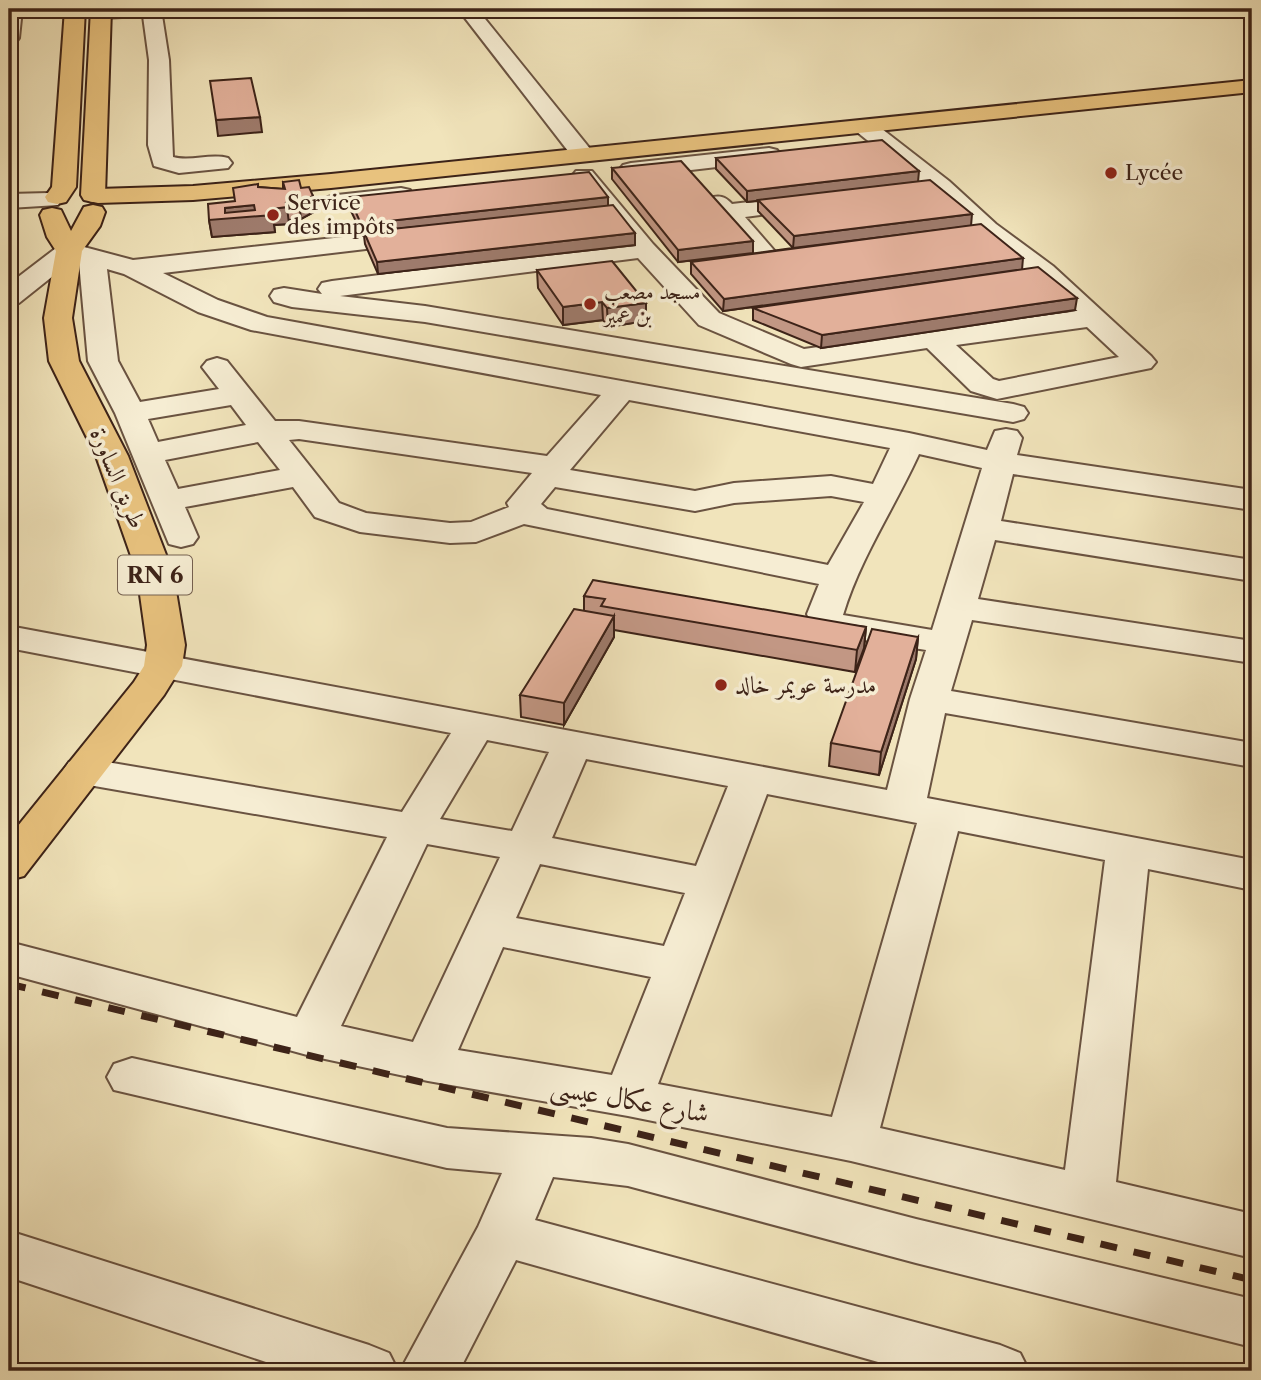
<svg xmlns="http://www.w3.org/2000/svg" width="1261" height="1380" font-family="'Libre Caslon Text',Amiri,serif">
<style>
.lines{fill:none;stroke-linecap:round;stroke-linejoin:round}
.minor-casing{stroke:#6a5341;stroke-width:4}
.major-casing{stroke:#3d2318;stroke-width:4}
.highway-casing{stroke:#3d2318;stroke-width:4}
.minor{fill:#f6edd3;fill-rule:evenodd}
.major{fill:#e8c27e;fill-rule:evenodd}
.highway{fill:#e8c27e;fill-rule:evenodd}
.rail{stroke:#3d2318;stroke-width:7;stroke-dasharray:17 17;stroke-linecap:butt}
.wall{fill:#c29784;stroke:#3d2318;stroke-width:2}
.shaded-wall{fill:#9e7b6c;stroke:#3d2318;stroke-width:2}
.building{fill:#e2b09a;stroke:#3d2318;stroke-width:2;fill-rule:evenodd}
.poi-dot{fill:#8f2418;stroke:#f6edd3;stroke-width:2.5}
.labels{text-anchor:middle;stroke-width:7;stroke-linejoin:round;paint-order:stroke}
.far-poi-label{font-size:21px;fill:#3d2318;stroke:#f6edd3;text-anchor:start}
.shield{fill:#f6edd3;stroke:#746050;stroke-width:2}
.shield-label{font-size:23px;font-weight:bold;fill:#3d2318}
.street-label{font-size:24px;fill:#3d2318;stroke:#f6edd3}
.poi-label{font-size:24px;fill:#3d2318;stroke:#f6edd3;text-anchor:start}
.near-street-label{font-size:28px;fill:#3d2318;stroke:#f6edd3}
</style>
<rect width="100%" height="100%" fill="#f1e4bb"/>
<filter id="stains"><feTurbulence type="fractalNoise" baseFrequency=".00286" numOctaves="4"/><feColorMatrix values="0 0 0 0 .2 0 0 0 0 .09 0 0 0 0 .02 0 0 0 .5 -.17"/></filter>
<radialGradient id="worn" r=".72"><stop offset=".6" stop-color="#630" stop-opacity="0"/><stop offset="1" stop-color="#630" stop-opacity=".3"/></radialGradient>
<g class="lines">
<g class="minor-casing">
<path id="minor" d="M9,9H22L19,38L16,42L9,44Z
M94,9H161L169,60L173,157C191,162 210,153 228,158L232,163L228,168L179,173L154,166L148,145L149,60L143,16L101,18L94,16L91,12Z
M458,9H477L591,150L595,155L591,160H575Z
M865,120L873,122L949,181L996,224L1053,266L1151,356L1156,362L1151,368L997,399L971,391L927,348L801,367L791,364L699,325L638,258L340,296L425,306L1013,404L1024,407L1028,413L1024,419L1013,422L425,322L292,307L274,302L270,296L274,290L284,288L322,294L318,289L322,283L332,281L626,244L572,176L576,171H592L653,244L719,313L804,349L1071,312L1035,278L978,234L931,191L857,132L854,127L857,122ZM1087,327L1119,357L999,381L993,379L956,345Z
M769,148L777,150L781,155L777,160L631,177L623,175L619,170L623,165L631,163Z
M401,188L410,190L413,195L410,200L337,209L328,207L325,202L328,197L337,195Z
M49,193L58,195L61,200L58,205L9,208V194Z
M811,195L820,197L823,202L820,207L745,217L779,256L775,262L766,264L757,262L706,203L709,198C719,195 725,196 732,204Z
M416,229L425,232L429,237L425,242L163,273L218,300L267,317L909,433L987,450L995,431L1006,429L1017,431L1022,438L1017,455L1252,490V510L1013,474L1001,521L1252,560V581L995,540L978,599L1252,641V663L972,620L951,691L1252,743V767L945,713L927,798L1252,860V890L1148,869L1116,1182L1252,1214V1258L851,1161L628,1116L428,1081L311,1056L9,974V942L297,1017L387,837L83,784L69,780L63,771L69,762L83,758L402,812L451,733L9,648V626L887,790L910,699L926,650L833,635L813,628L807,614L819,584L524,524L476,542L450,543L360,532L315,517L293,487L185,507L198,537L193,544L181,547L169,544L115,413L88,361L79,262L73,260L19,303L9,305V284L60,245L69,243L133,260ZM107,269L124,274L198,312L251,330L601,395L547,456L299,421H275L227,361L217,358L207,361L202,367L219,389L140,402L118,361ZM629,400L890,448L873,484L831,476L734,483L695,491L570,470ZM231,405L246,425L158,442L148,419ZM299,439L532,473L507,503L509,507L471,522L450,523L366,513L339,503L289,440ZM258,442L280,470L178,489L165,460ZM919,454L982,468L932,630L843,615C860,558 895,507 919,454ZM555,487L695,511L734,503L831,496L864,502L828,565L547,509L541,504ZM487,740L549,752L512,831L440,819ZM586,759L728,786L696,866L552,838ZM767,794L917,823L832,1117L658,1084ZM958,831L1105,860L1065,1170L880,1128ZM427,844L500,857L413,1042L341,1026ZM540,864L685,893L664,946L516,918ZM503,947L651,977L612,1075L458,1050Z
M132,1058L447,1128L591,1138L628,1144L916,1219L1252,1299V1347L916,1263L628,1186L553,1177L535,1220L1000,1345L1020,1353L1029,1371H910L516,1260L459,1371H400L478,1227L502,1173L447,1168L114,1090L107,1077L114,1064Z
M9,1231L369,1345L389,1353L398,1371H293L9,1277Z"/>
</g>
<g class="major-casing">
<path id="major" d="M1252,80V92L331,188L193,200L98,203L89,201L86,196L89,191L98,189L193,186L331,174Z
M93,205L102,207L105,212L100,226L82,251L72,318L79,361L128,456L173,573L185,645L182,666L164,695L24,876L9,880V837L134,682L144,666L147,645L137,573L96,456L49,361L44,318L56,251L47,237L40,215L43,210L52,208L61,210L71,231L84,207Z"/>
</g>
<g class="highway-casing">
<path id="highway" d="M65,9H85L76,187L66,202L57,204L48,202L45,197L52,187Z
M91,9H111L105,195L102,200L93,202L84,200L81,195Z"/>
</g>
<use href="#minor" class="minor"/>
<use href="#major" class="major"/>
<use href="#highway" class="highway"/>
<path class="rail" d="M9,984L1252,1280"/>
</g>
<path class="wall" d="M716,158L918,181L971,225L1022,270L1075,310L821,348L753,320V308L1015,271L723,311L691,274V262L793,248L758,211V201L747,202L716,169Z
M612,168L753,253L678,262L612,179Z
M283,182L301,188L313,196L314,212L301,219L288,220L289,224L274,225L275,232L212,237L209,220L258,187L283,189Z
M349,197H608V205L635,233V245L378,274L365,244L364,236H363L350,209Z
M537,270L646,303V321L608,327L603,320L563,325L538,288Z
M584,596L866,627L864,648L855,672L614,630V637L564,725L521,717L520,695L584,610Z
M918,637L916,659L879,775L829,766L831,743Z"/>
<path class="shaded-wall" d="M260,117L262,132L218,136L216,120Z
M919,171L918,182L747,202V191Z
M313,196L314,212L301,219L299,202Z
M608,197V208L364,232V236H363L361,224Z
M254,205L271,209L287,207L289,224L274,225L275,232L212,237L209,220L225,208Z
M972,214L971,226L793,248L794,236Z
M635,233V245L378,274L377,262Z
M753,241V253L678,262V250Z
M1023,258L1022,270L723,311L724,299Z
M1077,298L1075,310L821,348L822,335Z
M602,302L603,320L563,325V307Z
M646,303V321L608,327L607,308Z
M614,616V637L564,725V703Z
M866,627L864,648L855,672L857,650Z
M918,637L916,659L879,775L881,752Z"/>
<path class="building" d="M251,78L260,117L216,120L210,81Z
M882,140L919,171L747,191L716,158Z
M681,161L753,241L678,250L612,168Z
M589,172L608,197L361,224L349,197Z
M299,180L301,188L309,187L313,196L299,202L286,203L287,207L271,209L273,215L209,220L208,204L235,201L233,188L258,184V187L285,189L283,182ZM254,205L255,210L225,213V208Z
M930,180L972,214L794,236L758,200Z
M613,205L635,233L377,262L364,232Z
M981,224L1023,258L724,299L691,262Z
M612,261L646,303L607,308L602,302L563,307L537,270Z
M1038,267L1077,298L822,335L753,308Z
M593,580L866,627L857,650L601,606L605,599L584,596Z
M574,609L614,616L564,703L520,695Z
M872,629L918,637L881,752L831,743Z"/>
<g class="poi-dot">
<circle cx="1111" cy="173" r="7"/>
<circle cx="273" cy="215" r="7"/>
<circle cx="590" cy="304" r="7"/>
<circle cx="721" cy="685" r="7"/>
</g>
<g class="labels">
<g class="far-poi-label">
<text x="1125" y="180">Lycée</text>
<text x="287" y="210">Service<tspan x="287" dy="24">des impôts</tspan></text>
<text x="604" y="299">مسجد مصعب<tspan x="604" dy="24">بن عمير</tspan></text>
</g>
<rect class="shield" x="118" y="555.5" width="74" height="39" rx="5"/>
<g class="shield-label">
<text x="155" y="583">RN 6</text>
</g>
<g class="street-label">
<text transform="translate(118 478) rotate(67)" y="8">طريق الساورة</text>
</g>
<g class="poi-label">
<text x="735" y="693">مدرسة عويمر خالد</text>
</g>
<g class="near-street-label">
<text transform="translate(630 1099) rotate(10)" y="10">شارع عكال عيسى</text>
</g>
</g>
<rect width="1261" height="1380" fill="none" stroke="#f1e4bb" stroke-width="35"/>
<rect x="10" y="10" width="1240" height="1359" fill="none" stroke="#3d2318" stroke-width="3.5"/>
<rect x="18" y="18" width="1226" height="1345" fill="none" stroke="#3d2318" stroke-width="2"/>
<rect width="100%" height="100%" filter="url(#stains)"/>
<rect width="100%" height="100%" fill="url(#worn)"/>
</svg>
